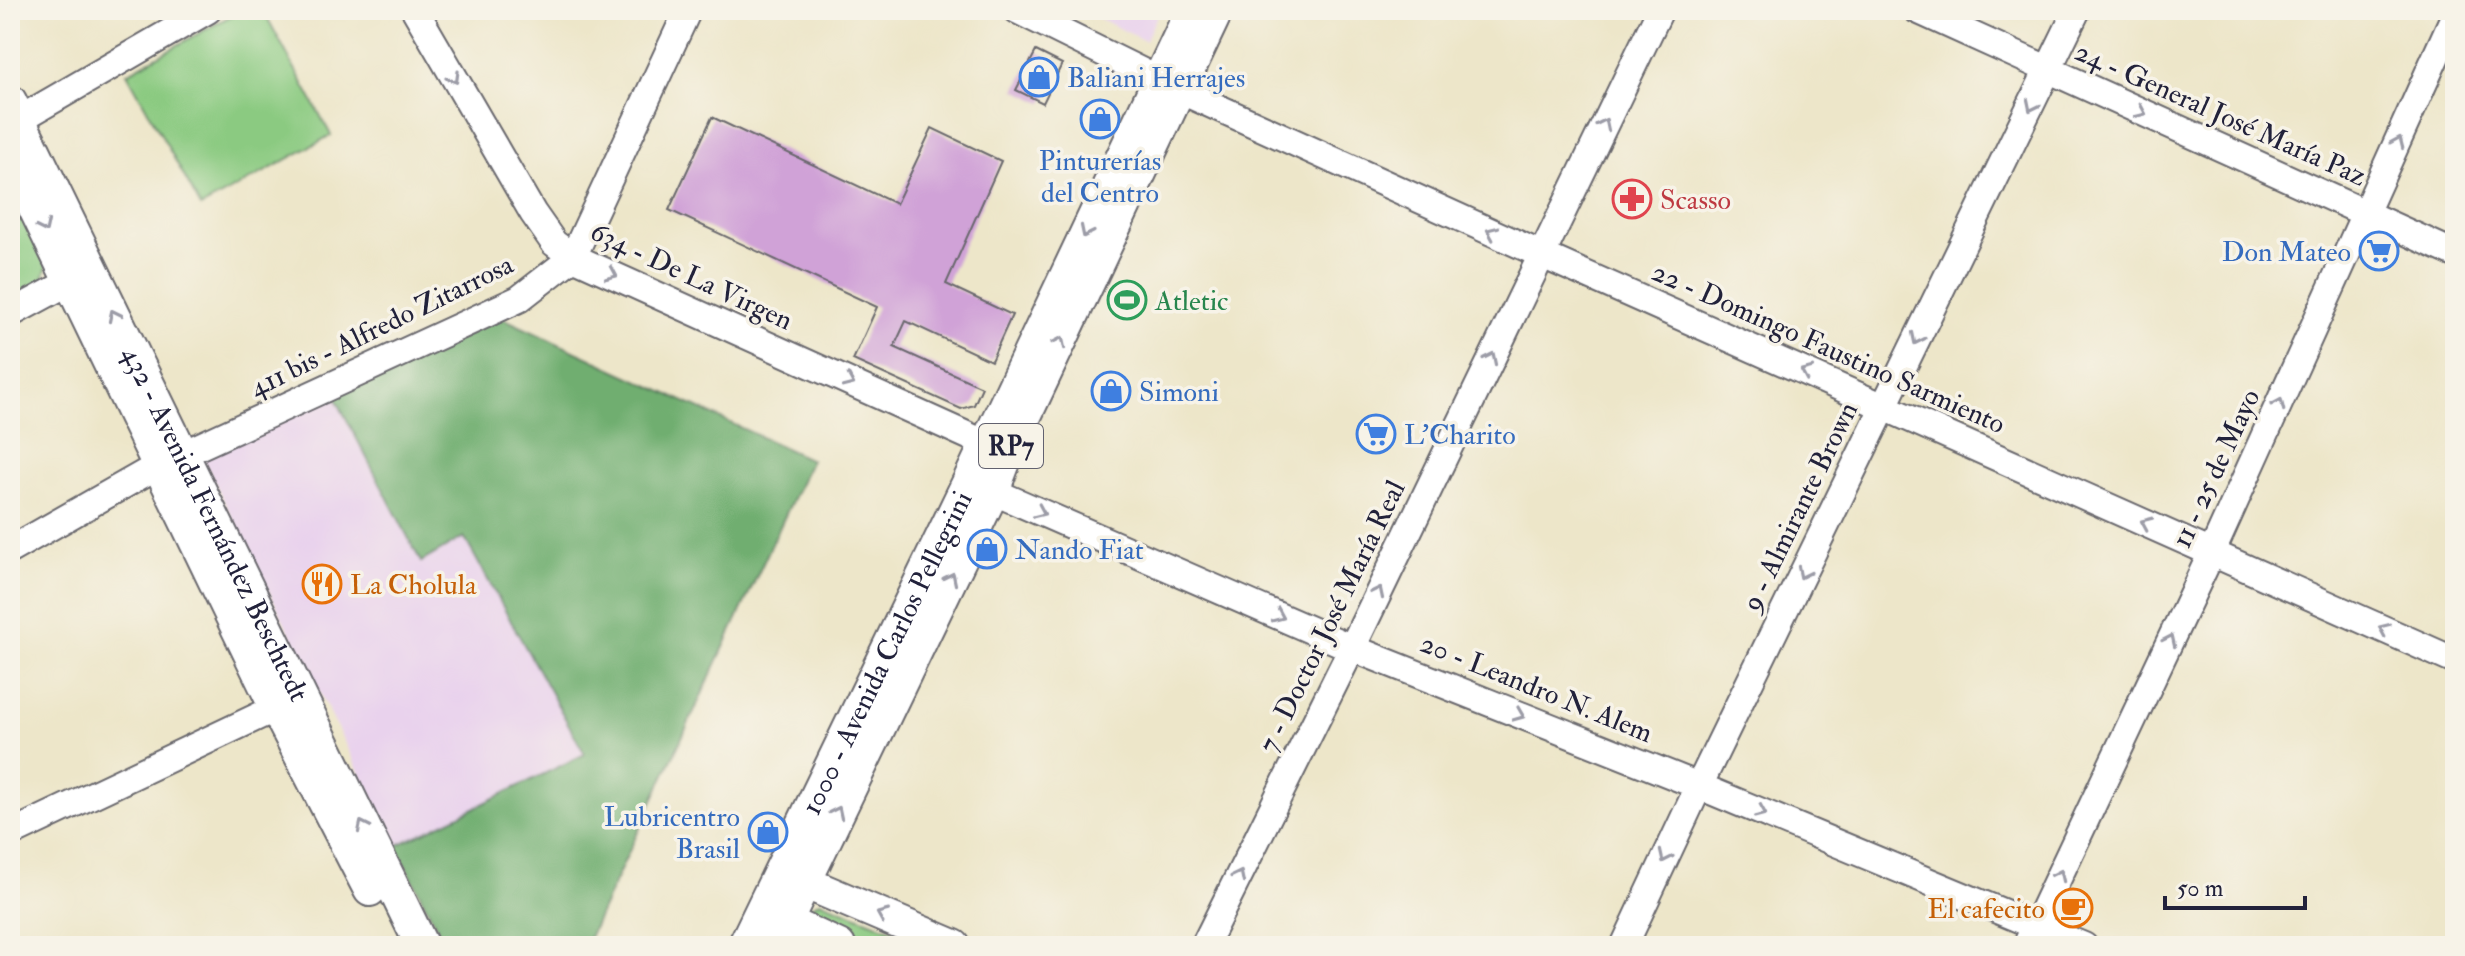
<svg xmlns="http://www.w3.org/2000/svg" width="2465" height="956" font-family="'IM FELL Double Pica',serif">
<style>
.built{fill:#e9d2ed}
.green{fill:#8bca81;stroke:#56765e;stroke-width:2}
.forest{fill:#70ae6f;stroke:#496855;stroke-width:2}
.building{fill:#d0a2d7}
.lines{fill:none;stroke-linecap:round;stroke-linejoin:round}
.minor-casing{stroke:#69676d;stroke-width:30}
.major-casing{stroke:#69676d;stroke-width:36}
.minor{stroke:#fff;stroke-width:26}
.major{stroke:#fff;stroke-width:32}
.oneway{stroke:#9c9ca7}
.labels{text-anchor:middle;stroke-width:7;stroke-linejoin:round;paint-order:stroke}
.shield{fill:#f7f3e8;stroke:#62616f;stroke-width:2}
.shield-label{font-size:26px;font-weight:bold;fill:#22223b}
.shop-label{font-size:28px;fill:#366cbe;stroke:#f7f3e8;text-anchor:start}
.street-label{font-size:28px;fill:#22223b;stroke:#f7f3e8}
.health-label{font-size:28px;fill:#be3a42;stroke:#f7f3e8;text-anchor:start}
.leisure-label{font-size:28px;fill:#27864d;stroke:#f7f3e8;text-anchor:start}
.food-label{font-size:28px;fill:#c56008;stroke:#f7f3e8;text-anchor:start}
</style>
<rect width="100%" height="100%" fill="#f7f3e8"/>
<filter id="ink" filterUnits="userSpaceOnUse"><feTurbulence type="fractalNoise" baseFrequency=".0125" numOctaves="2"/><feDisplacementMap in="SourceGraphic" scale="16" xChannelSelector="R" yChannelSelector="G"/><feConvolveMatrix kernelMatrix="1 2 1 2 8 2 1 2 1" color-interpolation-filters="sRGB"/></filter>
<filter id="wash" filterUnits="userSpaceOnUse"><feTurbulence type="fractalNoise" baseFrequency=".006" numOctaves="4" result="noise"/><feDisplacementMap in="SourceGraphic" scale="32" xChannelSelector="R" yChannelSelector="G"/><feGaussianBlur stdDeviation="1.8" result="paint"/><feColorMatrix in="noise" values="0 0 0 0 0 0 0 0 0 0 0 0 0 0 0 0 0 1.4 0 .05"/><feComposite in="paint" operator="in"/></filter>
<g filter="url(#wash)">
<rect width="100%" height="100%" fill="#ede6c9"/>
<path class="built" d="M1082,10H1160L1145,41Z
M333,393L421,561L464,537L585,754L396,846L202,457Z"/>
<path class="green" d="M241,10H263L331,135L201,207L127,73Z
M10,192L47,267L40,287L10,303Z
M820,901L933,946C891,946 838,955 808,919L813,905Z"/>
<path class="forest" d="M496,315L811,460L585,946H446L396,846L585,754L464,537L421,562L333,393Z"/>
<g id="blocks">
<path class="building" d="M1036,51L1062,64L1043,103L1016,90Z
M712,117L896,204L932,128L1001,161L946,284L1012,315L991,361L906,321L894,347L982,387L974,405L961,409L853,360L877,307L669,210Z"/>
</g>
</g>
<g filter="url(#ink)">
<use href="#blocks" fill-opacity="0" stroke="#69676d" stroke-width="2"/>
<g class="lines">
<g class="minor-casing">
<path id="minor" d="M415,10L533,213L554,243L573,257L1004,452
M1017,10L1179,90L1540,254L2455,661
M1917,10L2455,254
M20,119L208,10
M10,314L71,281
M976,484L1352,648L1699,786L2084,946
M10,550L159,465L519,299L573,257L688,10
M10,834L276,708
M1204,946L1352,648L1660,10
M1624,946L1699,786L2077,10
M2026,946L2212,552L2455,14"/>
</g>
<g class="major-casing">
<g id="major">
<path id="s1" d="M10,101L422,946"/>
<path d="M10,157L276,708L370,890"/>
<path d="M785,874L954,946"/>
<path d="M766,912L839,946"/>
<path id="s2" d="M744,946L969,481L1192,10"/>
<path d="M774,946L993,491L1007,454L1217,10"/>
</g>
</g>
<use href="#minor" class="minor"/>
<use href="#major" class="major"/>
</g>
<defs><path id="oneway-chevron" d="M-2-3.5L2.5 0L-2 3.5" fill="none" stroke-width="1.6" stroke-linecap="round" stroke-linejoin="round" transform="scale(2)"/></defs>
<g class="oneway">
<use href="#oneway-chevron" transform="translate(454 78) rotate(60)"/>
<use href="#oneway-chevron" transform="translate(2032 106) rotate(116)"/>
<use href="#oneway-chevron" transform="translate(2141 112) rotate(24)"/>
<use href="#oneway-chevron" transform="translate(1604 124) rotate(-64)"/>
<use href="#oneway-chevron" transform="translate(2398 142) rotate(-66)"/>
<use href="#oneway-chevron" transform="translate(44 227) rotate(64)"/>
<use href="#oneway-chevron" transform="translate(1086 232) rotate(116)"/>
<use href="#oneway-chevron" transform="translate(1492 232) rotate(-156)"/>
<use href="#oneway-chevron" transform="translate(612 274) rotate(24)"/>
<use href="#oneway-chevron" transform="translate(114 315) rotate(-116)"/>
<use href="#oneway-chevron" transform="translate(1917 339) rotate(116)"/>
<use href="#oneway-chevron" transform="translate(1060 342) rotate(-65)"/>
<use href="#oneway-chevron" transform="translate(1491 358) rotate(-64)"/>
<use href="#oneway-chevron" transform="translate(1806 372) rotate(-156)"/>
<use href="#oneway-chevron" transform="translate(849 382) rotate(24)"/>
<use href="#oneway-chevron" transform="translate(2279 404) rotate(-66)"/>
<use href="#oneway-chevron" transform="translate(1040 512) rotate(24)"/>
<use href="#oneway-chevron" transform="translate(2146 523) rotate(-156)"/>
<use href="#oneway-chevron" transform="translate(1803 573) rotate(116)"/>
<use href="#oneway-chevron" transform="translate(951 578) rotate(-64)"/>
<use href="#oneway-chevron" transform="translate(1378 592) rotate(-64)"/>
<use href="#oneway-chevron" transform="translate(1279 616) rotate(24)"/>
<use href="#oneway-chevron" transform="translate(2384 629) rotate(-156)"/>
<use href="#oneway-chevron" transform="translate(2170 640) rotate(-65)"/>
<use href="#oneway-chevron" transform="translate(1519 715) rotate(22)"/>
<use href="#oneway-chevron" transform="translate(837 812) rotate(-64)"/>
<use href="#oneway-chevron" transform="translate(1761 812) rotate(23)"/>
<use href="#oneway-chevron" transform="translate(363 826) rotate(-116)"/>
<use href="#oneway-chevron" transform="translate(1665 857) rotate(115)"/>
<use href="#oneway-chevron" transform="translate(2059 875) rotate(-65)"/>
<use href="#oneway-chevron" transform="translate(1239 876) rotate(-64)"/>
<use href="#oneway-chevron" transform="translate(882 915) rotate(-157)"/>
</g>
</g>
<defs>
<g id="shop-ring" transform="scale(2)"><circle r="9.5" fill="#f7f3e8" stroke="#3f7fe0" stroke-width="1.5"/><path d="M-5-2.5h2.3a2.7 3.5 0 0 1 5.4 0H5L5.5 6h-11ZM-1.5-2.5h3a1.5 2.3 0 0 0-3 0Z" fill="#3f7fe0"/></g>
<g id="pharmacy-ring" transform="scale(2)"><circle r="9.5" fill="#f7f3e8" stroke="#e0444e" stroke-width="1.5"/><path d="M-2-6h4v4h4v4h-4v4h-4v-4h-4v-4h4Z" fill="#e0444e"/></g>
<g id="supermarket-ring" transform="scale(2)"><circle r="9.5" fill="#f7f3e8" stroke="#3f7fe0" stroke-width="1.5"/><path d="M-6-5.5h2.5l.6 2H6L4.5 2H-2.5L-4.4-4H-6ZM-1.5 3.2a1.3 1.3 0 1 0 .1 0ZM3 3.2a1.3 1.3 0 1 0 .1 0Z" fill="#3f7fe0"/></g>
<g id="stadium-ring" transform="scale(2)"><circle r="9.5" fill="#f7f3e8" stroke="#2e9e5b" stroke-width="1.5"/><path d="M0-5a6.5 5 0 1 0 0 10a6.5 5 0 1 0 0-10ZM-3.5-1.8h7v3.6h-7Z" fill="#2e9e5b"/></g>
<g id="restaurant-ring" transform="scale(2)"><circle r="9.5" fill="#f7f3e8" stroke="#e8710a" stroke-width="1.5"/><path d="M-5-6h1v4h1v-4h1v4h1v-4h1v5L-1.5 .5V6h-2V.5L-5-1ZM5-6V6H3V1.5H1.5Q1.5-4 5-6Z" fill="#e8710a"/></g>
<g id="cafe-ring" transform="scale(2)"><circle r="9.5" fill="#f7f3e8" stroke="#e8710a" stroke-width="1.5"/><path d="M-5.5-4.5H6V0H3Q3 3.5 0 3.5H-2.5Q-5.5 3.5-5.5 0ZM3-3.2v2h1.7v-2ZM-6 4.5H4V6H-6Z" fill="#e8710a"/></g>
</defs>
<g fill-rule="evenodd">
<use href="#shop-ring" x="1039" y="77"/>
<use href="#shop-ring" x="1100" y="119"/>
<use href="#pharmacy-ring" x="1632" y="199"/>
<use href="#supermarket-ring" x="2379" y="251"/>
<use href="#stadium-ring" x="1127" y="300"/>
<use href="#shop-ring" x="1111" y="391"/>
<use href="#supermarket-ring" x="1376" y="434"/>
<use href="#shop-ring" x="987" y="549"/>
<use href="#restaurant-ring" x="322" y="584"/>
<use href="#shop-ring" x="768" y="832"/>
<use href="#cafe-ring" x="2073" y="908"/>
</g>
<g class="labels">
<rect class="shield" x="979" y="424" width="64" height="44" rx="6"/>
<g class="shield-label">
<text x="1011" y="455">RP7</text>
</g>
<g class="shop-label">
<text x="1067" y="87">Baliani Herrajes</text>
<text x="1100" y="170" text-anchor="middle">Pinturerías<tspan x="1100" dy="32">del Centro</tspan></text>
<text x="2351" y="261" text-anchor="end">Don Mateo</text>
<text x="1139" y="401">Simoni</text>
<text x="1404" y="444">L'Charito</text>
<text x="1015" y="559">Nando Fiat</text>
<text x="740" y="826" text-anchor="end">Lubricentro<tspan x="740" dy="32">Brasil</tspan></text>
</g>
<g class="street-label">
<text transform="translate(2221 113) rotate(24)" y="10">24 - General José María Paz</text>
<text transform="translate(692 275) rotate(25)" y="10">634 - De La Virgen</text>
<text transform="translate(381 325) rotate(-26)" y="10">411 bis - Alfredo Zitarrosa</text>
<text transform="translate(1829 347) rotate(24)" y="10">22 - Domingo Faustino Sarmiento</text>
<text transform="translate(2215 468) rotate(-65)" y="10">11 - 25 de Mayo</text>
<text transform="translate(1799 506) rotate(-64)" y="10">9 - Almirante Brown</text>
<text dy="10" stroke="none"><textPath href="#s1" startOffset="470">432 - Avenida Fernández Beschtedt</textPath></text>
<text transform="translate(1331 616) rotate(-64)" y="10">7 - Doctor José María Real</text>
<text dy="10" stroke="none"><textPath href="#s2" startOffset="326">1000 - Avenida Carlos Pellegrini</textPath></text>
<text transform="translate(1537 687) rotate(22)" y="10">20 - Leandro N. Alem</text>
</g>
<g class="health-label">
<text x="1660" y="209">Scasso</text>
</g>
<g class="leisure-label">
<text x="1155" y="310">Atletic</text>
</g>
<g class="food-label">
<text x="350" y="594">La Cholula</text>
<text x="2045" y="918" text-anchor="end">El cafecito</text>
</g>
</g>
<rect width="2465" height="956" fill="none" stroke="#f7f3e8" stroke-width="40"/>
<path d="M2165 896v12h140v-12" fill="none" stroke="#22223b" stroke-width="4"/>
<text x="2177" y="896" font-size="24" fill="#22223b" stroke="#f7f3e8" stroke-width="6" paint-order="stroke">50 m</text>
</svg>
